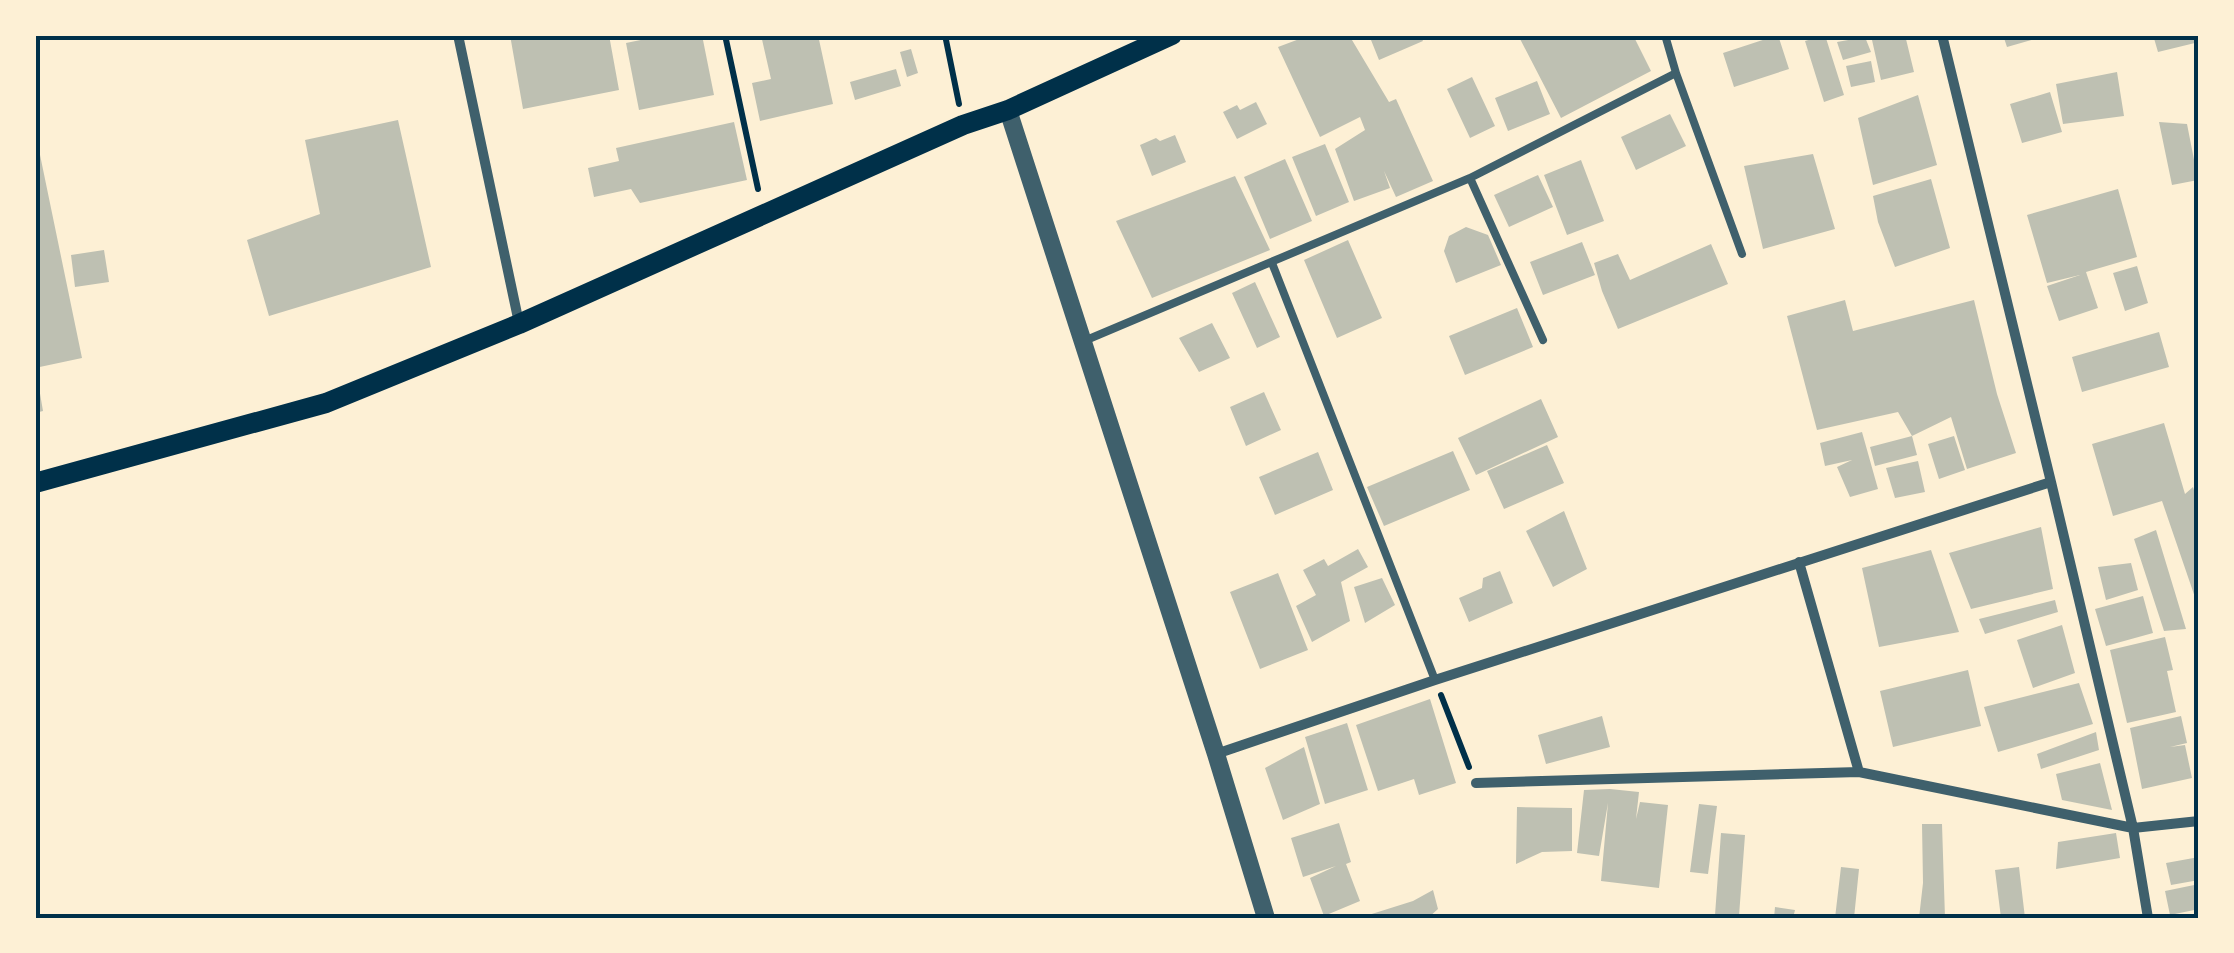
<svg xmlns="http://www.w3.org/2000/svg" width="2234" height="953" font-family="'Crimson Pro',serif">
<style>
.building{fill:#bec0b2}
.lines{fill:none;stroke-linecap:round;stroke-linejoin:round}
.path{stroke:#003049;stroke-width:6}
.service{stroke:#3f606c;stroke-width:8}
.minor{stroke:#3f606c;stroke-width:10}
.tertiary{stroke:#3f606c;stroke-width:18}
.secondary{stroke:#003049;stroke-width:20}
.neatline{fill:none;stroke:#003049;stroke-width:4}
</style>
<rect width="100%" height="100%" fill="#fdf0d5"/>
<path class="building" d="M510,35H609L619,90L523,109Z
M665,35H702L714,95L639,110L626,43Z
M761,35H818L833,104L760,121L752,83L771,79Z
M1310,35H1349L1389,102L1396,99L1433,181L1396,197L1384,171L1390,188L1354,201L1335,149L1365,130L1360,117L1320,137L1278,47Z
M1369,35H1420L1423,41L1379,60Z
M1518,35H1615L1616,38L1623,35H1633L1651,71L1561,118Z
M1778,35L1789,69L1734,87L1723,53Z
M1825,35L1844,95L1824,102L1805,41Z
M1890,35H1905L1914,72L1881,80L1872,40Z
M2003,35H2045V36L2007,47Z
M2153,35H2199V42L2158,52Z
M1865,37L1871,52L1843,60L1837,42Z
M911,49L918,73L907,77L900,52Z
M1871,61L1875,82L1851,87L1846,66Z
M896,69L901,86L855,100L850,82Z
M2117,72L2124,116L2063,124L2056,84Z
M1472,77L1495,126L1470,138L1447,89Z
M1537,81L1550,114L1508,131L1495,98Z
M2050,92L2062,132L2022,143L2010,104Z
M1918,95L1937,165L1873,185L1858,118Z
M1256,102L1267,124L1237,139L1223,112L1237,105L1240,110Z
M1670,114L1686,146L1636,170L1621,137Z
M398,120L431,267L269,316L247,240L320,214L305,140Z
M734,122L747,180L640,203L631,189L594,197L588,168L619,161L616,148Z
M2159,122L2187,124L2198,180L2172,185Z
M1175,135L1186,162L1152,176L1140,145L1156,138L1160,141Z
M1325,144L1349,202L1316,216L1292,157Z
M35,150H39L82,358L35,368Z
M1813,154L1835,229L1763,249L1744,166Z
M1285,159L1312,221L1270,239L1244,177Z
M1581,160L1604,221L1567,235L1544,175Z
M1538,175L1553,207L1509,227L1494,195Z
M1235,176L1270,250L1152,298L1116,221Z
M1931,179L1950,248L1895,267L1878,222L1873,196Z
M2118,189L2137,257L2086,272L2098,308L2059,321L2047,286L2080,275L2047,283L2027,215Z
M1466,227L1488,235L1501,265L1456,283L1444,251L1449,236Z
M1348,240L1382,318L1337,338L1304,260Z
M1582,242L1595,275L1543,295L1530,262Z
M1711,244L1728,284L1618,329L1602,291L1594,263L1618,254L1630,280Z
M104,250L109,282L75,287L71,255Z
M2137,266L2148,303L2125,311L2113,273Z
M1255,282L1280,337L1257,348L1232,293Z
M1845,300L1853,331L1974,300L1997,394L2016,453L1967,469L1951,417L1912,436L1898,412L1817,430L1787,316Z
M1517,308L1533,347L1465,375L1449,336Z
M1212,323L1230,358L1199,372L1179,338Z
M2159,332L2169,367L2082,392L2072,357Z
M35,376H37L43,411L35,413Z
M1264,392L1281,430L1246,446L1230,407Z
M1541,399L1558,437L1476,475L1458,438Z
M2164,423L2185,494L2193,487L2199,506V609L2162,501L2113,516L2092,444Z
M1862,432L1878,489L1850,497L1837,467L1852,460L1825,466L1820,443Z
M1912,436L1917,455L1875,466L1870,447Z
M1954,436L1965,470L1939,479L1928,444Z
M1547,445L1564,483L1504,509L1487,471Z
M1453,451L1470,490L1384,526L1367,487Z
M1318,452L1333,490L1275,515L1259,477Z
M1918,461L1925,492L1895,498L1886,468Z
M1564,511L1587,569L1553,587L1526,531Z
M2041,527L2053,589L1971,609L1949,553Z
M2156,530L2186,629L2164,631L2134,539Z
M1358,549L1368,567L1341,582L1350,621L1312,642L1296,606L1316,595L1303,570L1324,559L1328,566Z
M1931,550L1959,632L1879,647L1862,568Z
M2131,563L2138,590L2106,600L2098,567Z
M1500,571L1513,603L1469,622L1459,598L1482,588L1483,578Z
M1278,573L1308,650L1260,669L1230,592Z
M1382,578L1395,605L1365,623L1354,587Z
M2143,596L2153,633L2106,646L2095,609Z
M2055,600L2058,612L1985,634L1979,619Z
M2062,625L2075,673L2033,688L2017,640Z
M2165,637L2173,670L2167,671L2176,712L2127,723L2110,650Z
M1968,670L1981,726L1893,747L1880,691Z
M2079,683L2093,724L1998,752L1984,707Z
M1430,699L1456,783L1419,795L1414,779L1378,791L1356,725Z
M1602,716L1610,747L1546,764L1538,735Z
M2181,716L2187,743L2170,747L2185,745L2192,778L2142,789L2130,728Z
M1347,723L1368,790L1325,804L1305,737Z
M2096,732L2099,750L2041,769L2037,754Z
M1304,747L1320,804L1283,820L1265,768Z
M2100,763L2112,810L2062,800L2056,774Z
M1610,789L1639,792L1636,819L1640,802L1668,805L1659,888L1601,881L1608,803L1599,856L1577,853L1584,790Z
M1699,804L1717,806L1708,874L1690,872Z
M1517,807L1572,808V851L1542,852L1516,864Z
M1339,823L1351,862L1346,864L1360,901L1324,916L1310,878L1336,866L1303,877L1291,838Z
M1922,824H1942L1945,918H1919L1923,883Z
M1721,833L1745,835L1739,916L1715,915Z
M2116,833L2120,858L2056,869L2058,842Z
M2199,857V880L2171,885L2166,863Z
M1841,867L1859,869L1854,918H1835Z
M2019,867L2025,918H2001L1995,870Z
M2199,884V909L2170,915L2165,891Z
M1433,890L1438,909L1428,918H1359L1413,901Z
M1775,907L1795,910L1793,918H1774Z"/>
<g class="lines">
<path class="path" d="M725,35L758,189
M945,35L959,104
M1441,695L1469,767"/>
<path class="service" d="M1665,35L1676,73L1742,254
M1470,178L1543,340
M1272,263L1435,680
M1084,341L1470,178L1676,73"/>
<path class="minor" d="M458,35L519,323
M1942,35L2051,482L2133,828L2148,918
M1799,562L1859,772
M1216,754L1435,680L2051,482
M1476,783L1859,772L2133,828L2199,821"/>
<path class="tertiary" d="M1008,110L1216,754L1266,918"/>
<path class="secondary" d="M35,483L326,403L519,324L963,125L1008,110L1172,35"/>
</g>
<rect width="2234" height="953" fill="none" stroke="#fdf0d5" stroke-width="75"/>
<rect x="38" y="38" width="2158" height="878" class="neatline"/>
</svg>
